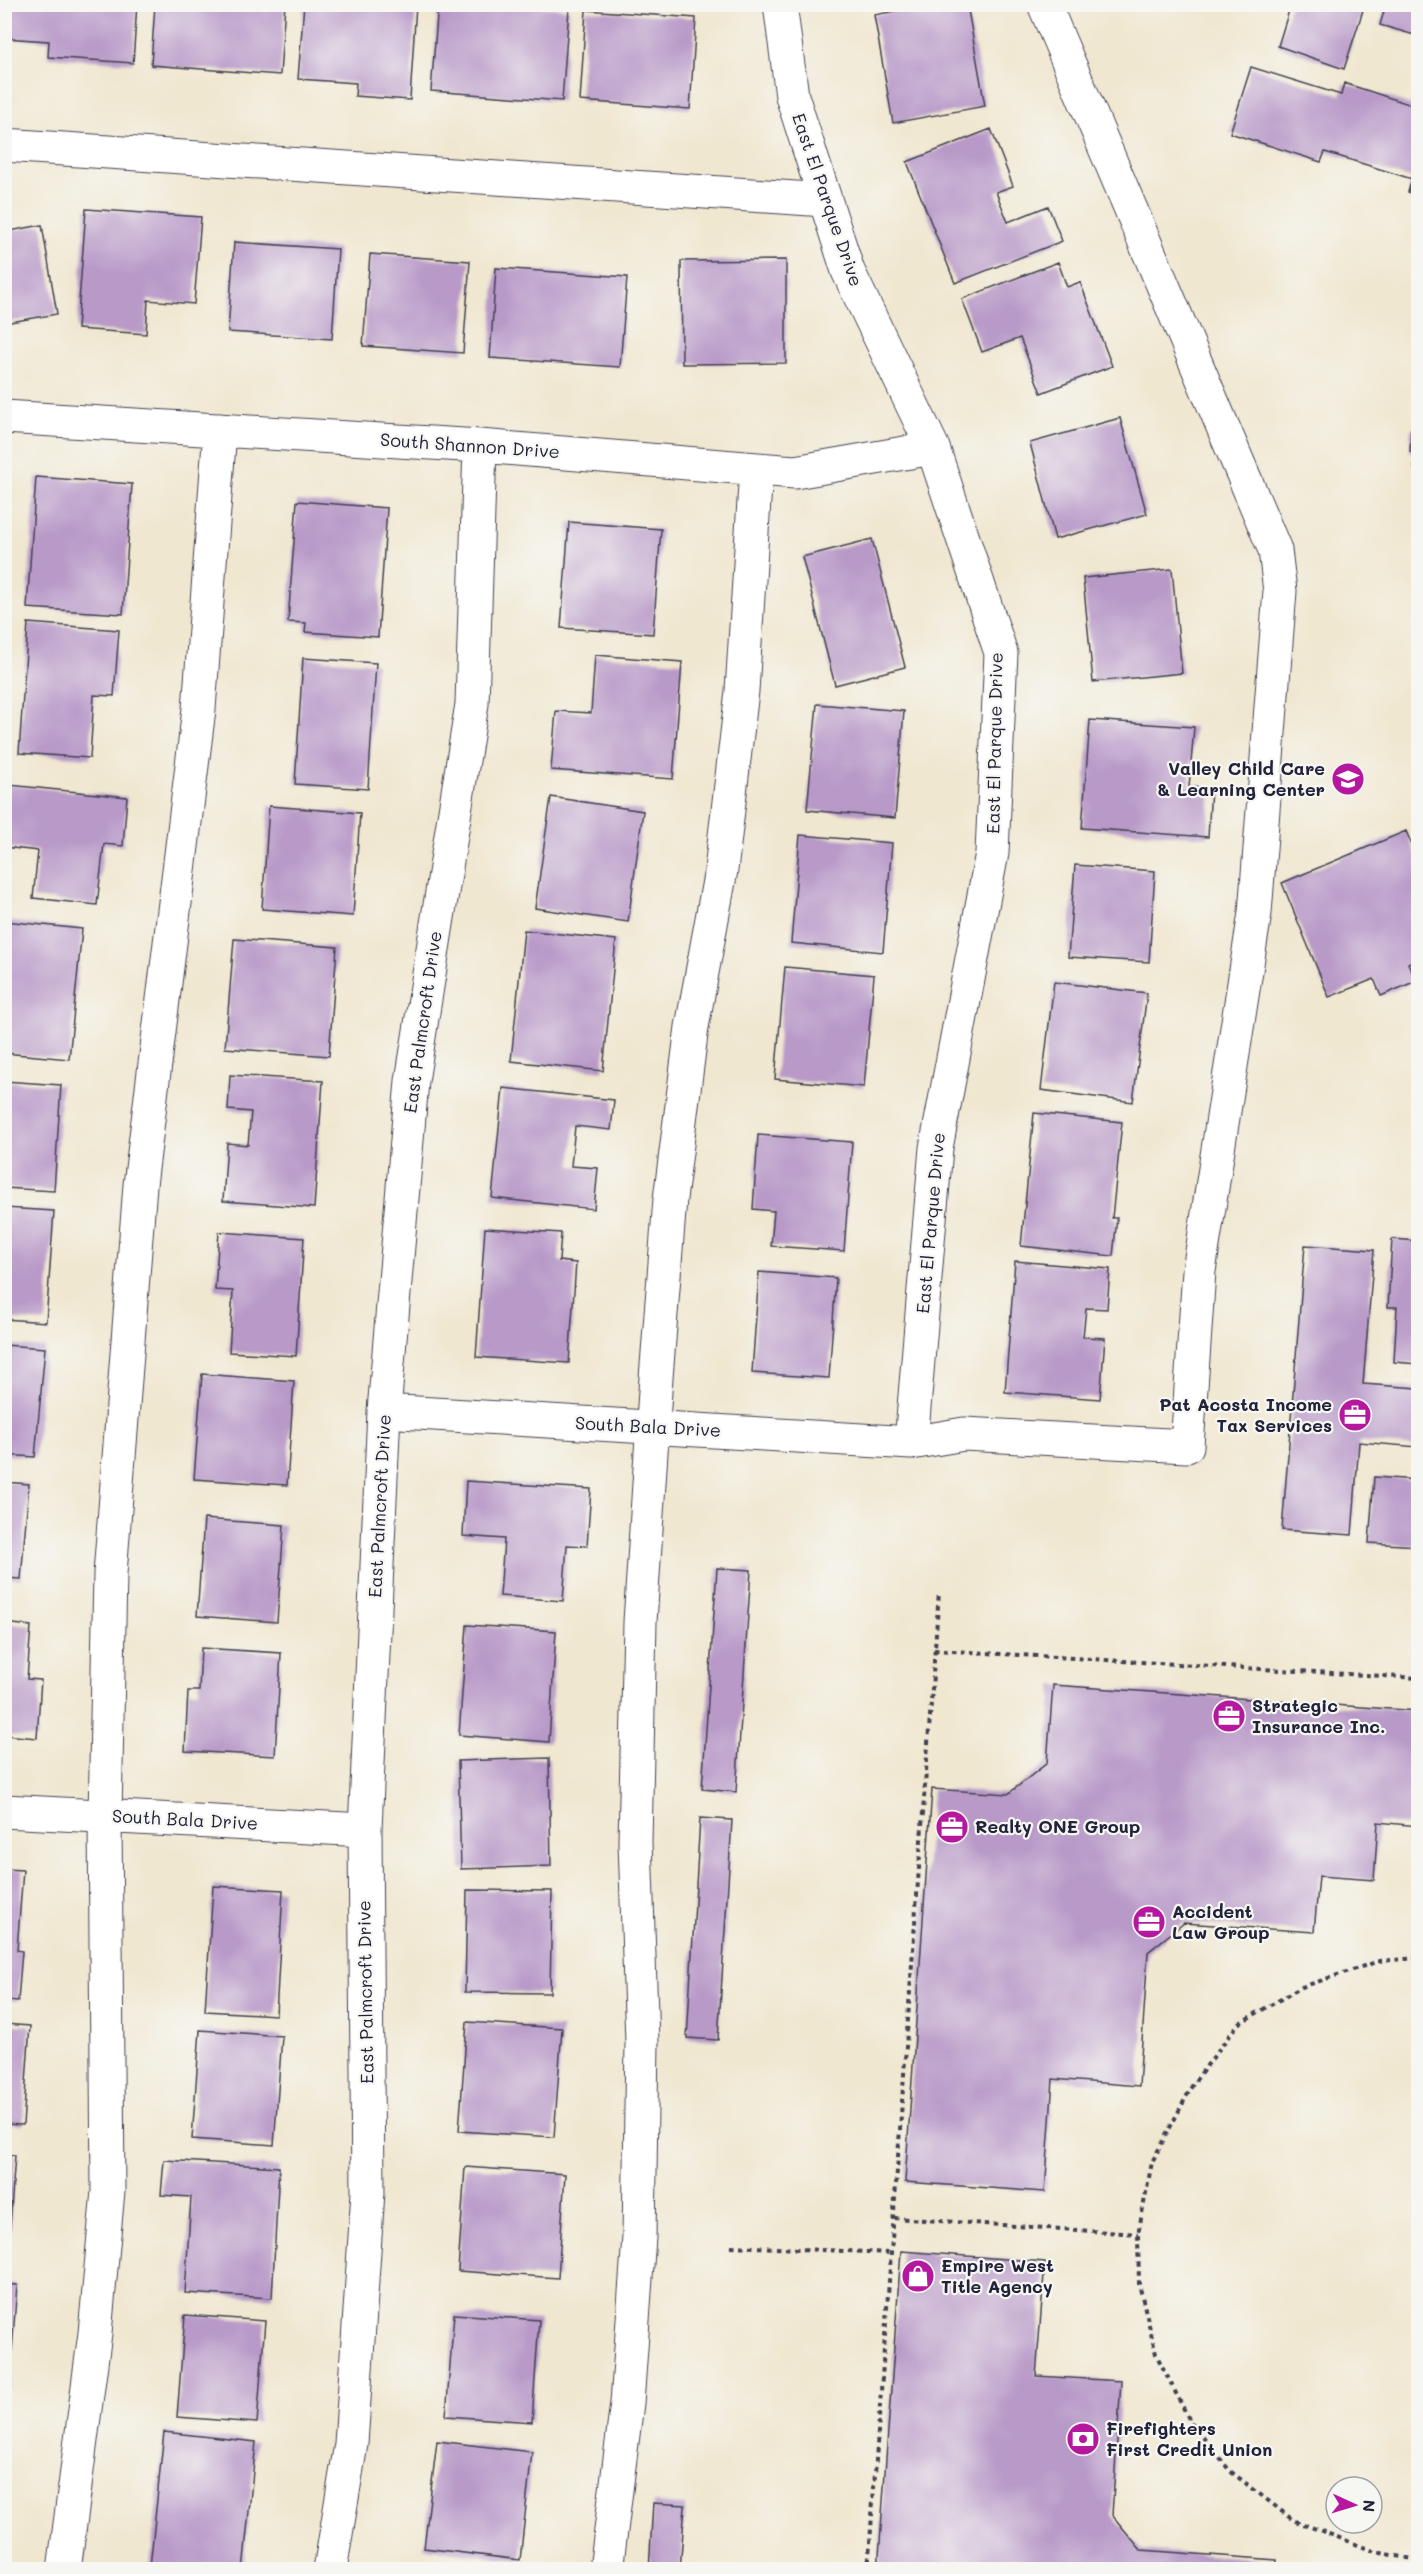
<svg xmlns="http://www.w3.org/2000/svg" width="1423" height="2574" font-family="Mali,sans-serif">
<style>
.building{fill:#b899c8}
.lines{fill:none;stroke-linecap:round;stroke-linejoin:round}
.minor-casing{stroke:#414051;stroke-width:35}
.path{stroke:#414051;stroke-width:4;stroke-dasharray:4.5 4.5;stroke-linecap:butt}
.minor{stroke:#fff;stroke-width:33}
.labels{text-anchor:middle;stroke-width:4.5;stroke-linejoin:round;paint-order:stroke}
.street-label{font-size:18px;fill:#22223b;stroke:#f6f6f2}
.poi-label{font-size:18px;font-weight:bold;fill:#22223b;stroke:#f6f6f2;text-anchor:start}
</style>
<rect width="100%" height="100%" fill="#f6f6f2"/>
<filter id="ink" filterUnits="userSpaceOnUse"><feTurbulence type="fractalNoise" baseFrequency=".0167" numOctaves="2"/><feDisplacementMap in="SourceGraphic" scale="12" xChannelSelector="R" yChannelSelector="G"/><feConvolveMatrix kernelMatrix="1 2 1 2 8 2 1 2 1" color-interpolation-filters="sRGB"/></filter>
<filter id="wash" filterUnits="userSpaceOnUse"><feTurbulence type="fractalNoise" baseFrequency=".008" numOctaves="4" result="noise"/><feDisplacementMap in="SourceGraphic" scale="24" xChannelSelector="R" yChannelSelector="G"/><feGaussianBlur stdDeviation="1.35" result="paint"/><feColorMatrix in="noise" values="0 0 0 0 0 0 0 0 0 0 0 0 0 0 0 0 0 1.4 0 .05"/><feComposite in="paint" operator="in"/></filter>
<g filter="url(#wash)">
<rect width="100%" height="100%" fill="#f0e7d0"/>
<g id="blocks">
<path class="building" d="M6,4H137L133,63L48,57L49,41L4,38Z
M155,4H285L280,75L151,65Z
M304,4H416L410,100L355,96L356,83L298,79Z
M438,4H504L569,9L562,101L431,91Z
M932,4H967L985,106L893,123L874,15Z
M1291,4H1365L1344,69L1278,46Z
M1386,4H1418V36L1380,25Z
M586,10L696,18L690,109L580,101Z
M1251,67L1341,95L1344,83L1418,107V195L1408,192L1412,179L1325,152L1321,162L1230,133Z
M991,129L1013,186L996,192L1008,222L1048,206L1062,241L955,283L907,162Z
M86,209L201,217L194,304L148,300L146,334L77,329Z
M42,225L57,314L4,323V232Z
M234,242L338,249L332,339L228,332Z
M370,254L470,261L463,353L363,346Z
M786,260V363L682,364L681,261Z
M1058,262L1067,287L1080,282L1112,366L1041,393L1020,338L982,352L962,299Z
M496,268L627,277L620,367L490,358Z
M1120,418L1147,514L1055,539L1030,443Z
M1411,429L1418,430V468H1414L1415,452H1410Z
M36,477L132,484L123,614L27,608Z
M297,501L387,508L378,637L305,632L306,623L288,622Z
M569,522L661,529L653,634L561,628Z
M872,539L905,667L835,685L802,557Z
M1172,569L1182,673L1093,682L1083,578Z
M28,623L119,630L114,696L94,695L90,758L19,753Z
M595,655L682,662L673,779L551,770L556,711L591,713Z
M303,658L376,663L368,789L295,784Z
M817,704L904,711L895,818L807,810Z
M1090,720L1194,727L1189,787L1211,788L1208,837L1082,828Z
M9,785L127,797L123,846L104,844L97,905L33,898L38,851L4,847Z
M551,797L643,811L628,922L535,908Z
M269,806L360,813L353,916L262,909Z
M1406,831L1418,860V958L1408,963L1416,981L1381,996L1374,979L1329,997L1282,883Z
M800,835L892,843L883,952L791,943Z
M1075,865L1155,871L1149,962L1068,957Z
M4,921L82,929L69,1059L4,1053Z
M524,930L616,940L603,1071L511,1061Z
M234,939L337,947L329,1056L225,1048Z
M785,967L874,975L864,1087L775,1079Z
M1054,982L1147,993L1133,1102L1041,1090Z
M230,1075L323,1081L314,1208L223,1201L227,1143L248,1145L251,1112L228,1110Z
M4,1081L61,1085L54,1191L4,1188Z
M503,1088L614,1100L611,1130L575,1126L571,1166L598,1168L594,1209L492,1198Z
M1034,1113L1122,1122L1112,1218H1117L1113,1256L1021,1246Z
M758,1135L852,1142L844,1251L771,1246L774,1211L753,1209Z
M4,1208L54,1211L46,1322L4,1319Z
M485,1228L561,1233L559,1261L576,1263L569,1363L476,1357Z
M219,1232L304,1238L296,1356L229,1352L233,1291L215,1290Z
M1392,1239L1418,1241V1364L1394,1362L1397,1307H1388Z
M1305,1245L1374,1250L1363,1384L1418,1388V1447L1359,1442L1352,1535L1282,1530Z
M1015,1261L1110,1269L1107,1309L1086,1308L1083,1337L1105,1338L1100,1399L1005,1392Z
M759,1272L836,1278L829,1378L752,1373Z
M4,1345L45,1348L35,1457L4,1455Z
M202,1374L294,1381L287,1485L194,1479Z
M1374,1477L1418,1480V1546L1369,1543Z
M466,1481L591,1489L587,1546L567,1545L563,1601L500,1596L504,1539L463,1536Z
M4,1482L29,1484L21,1579L4,1578Z
M204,1519L284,1525L277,1622L197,1616Z
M717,1568L751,1570L736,1792L702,1789Z
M4,1623L31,1626L27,1679L41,1680L37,1738L4,1735Z
M467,1625L556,1631L549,1742L459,1735Z
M201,1648L281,1653L275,1756L185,1751L188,1691H199Z
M1053,1685L1418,1711V1826L1378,1822L1374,1880L1319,1876L1314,1932L1184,1923L1148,1952L1139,2086L1053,2079L1045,2192L905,2182L932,1789L1008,1794L1047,1763Z
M549,1758L551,1866L461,1869L458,1761Z
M700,1818L732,1820L718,2040L687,2038Z
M4,1869L23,1870L17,1950L22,1951L18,2001L4,2000Z
M213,1886L283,1890L276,2015L205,2011Z
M467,1890L552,1891L550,1993L465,1992Z
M467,2022L562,2028L554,2137L459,2131Z
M4,2024L30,2026L23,2125L4,2124Z
M200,2030L282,2036L274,2145L192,2139Z
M4,2154L15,2155L8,2252H4Z
M164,2160L279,2167L272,2298L185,2293L191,2197L161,2195Z
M465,2167L565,2174L558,2278L458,2271Z
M901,2251L1045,2262L1036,2376L1121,2381L1112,2515L1141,2550L1277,2560L1276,2570H878Z
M4,2284L17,2285L9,2390L4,2389Z
M454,2314L539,2320L532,2422L446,2416Z
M185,2315L265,2321L257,2423L177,2417Z
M164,2432L256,2442L243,2570L150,2567Z
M437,2441L532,2452L520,2560L424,2548Z
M653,2503L685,2505L680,2570H649Z"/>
</g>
</g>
<g filter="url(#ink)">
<use href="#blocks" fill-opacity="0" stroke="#414051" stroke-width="1.5"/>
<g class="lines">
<g class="minor-casing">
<path id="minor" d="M780,4L792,96L848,271L933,448L1001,653L992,853L936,1148L911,1443
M4,145L825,200
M4,417L480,446L795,472L933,448
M384,1411L911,1443L964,1434L1187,1446L1199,1271L1255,913L1280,591L1275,550L1044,4
M4,1811L365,1830
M64,2570L95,2333L108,2191L105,1816L110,1574L140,1185L199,709L220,430
M330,2570L351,2444L368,2192L365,1830L384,1411L412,1081L472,704L480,446
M606,2570L627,2403L639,2237L642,2042L635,1842L640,1622L655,1391L670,1199L692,1027L721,870L742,691L756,469"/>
</g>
<path class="path" d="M934,1650L1418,1678
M1418,1958L1379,1961L1302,1987L1238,2024L1193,2084L1152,2162L1138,2234L1139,2284L1156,2354L1190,2421L1230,2471L1293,2520L1376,2552L1418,2560
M894,2218L1138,2234
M731,2246L891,2253
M868,2570L939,1592"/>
<use href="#minor" class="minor"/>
</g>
</g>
<defs>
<g id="school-disc" transform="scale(1.725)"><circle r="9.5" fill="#b5179e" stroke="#f6f6f2"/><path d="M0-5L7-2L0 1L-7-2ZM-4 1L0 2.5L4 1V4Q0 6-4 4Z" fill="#fff"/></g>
<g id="office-disc" transform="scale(1.725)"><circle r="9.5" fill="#b5179e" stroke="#f6f6f2"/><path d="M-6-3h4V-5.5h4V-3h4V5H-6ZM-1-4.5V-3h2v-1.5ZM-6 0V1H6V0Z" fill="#fff"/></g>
<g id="shop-disc" transform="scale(1.725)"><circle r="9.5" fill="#b5179e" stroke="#f6f6f2"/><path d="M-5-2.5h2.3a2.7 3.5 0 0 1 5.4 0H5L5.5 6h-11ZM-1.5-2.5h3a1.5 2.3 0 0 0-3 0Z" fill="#fff"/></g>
<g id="bank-disc" transform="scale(1.725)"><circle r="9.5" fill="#b5179e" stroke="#f6f6f2"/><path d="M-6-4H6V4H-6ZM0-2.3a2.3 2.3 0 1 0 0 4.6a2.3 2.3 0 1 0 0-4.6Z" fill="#fff"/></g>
</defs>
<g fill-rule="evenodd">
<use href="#school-disc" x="1348" y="779"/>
<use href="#office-disc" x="1355" y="1415"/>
<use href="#office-disc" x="1229" y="1716"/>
<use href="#office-disc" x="952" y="1827"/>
<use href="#office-disc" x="1149" y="1922"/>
<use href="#shop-disc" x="918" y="2276"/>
<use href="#bank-disc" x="1083" y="2439"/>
</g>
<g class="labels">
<g class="street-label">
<text transform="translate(827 200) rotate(71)" y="6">East El Parque Drive</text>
<text transform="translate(470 446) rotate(4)" y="6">South Shannon Drive</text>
<text transform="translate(995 743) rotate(-89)" y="6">East El Parque Drive</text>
<text transform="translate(423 1022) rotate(-82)" y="6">East Palmcroft Drive</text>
<text transform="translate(931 1223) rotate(-85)" y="6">East El Parque Drive</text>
<text transform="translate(648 1427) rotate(3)" y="6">South Bala Drive</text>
<text transform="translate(380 1506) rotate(-87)" y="6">East Palmcroft Drive</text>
<text transform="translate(185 1820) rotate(3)" y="6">South Bala Drive</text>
<text transform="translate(366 1992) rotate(-91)" y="6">East Palmcroft Drive</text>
</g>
<g class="poi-label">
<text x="1325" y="775" text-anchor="end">Valley Child Care<tspan x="1325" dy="21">&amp; Learning Center</tspan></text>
<text x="1332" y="1411" text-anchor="end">Pat Acosta Income<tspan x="1332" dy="21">Tax Services</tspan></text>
<text x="1252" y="1712">Strategic<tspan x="1252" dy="21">Insurance Inc.</tspan></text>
<text x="975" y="1833">Realty ONE Group</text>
<text x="1172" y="1918">Accident<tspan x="1172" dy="21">Law Group</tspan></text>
<text x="941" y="2272">Empire West<tspan x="941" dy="21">Title Agency</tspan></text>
<text x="1106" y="2435">Firefighters<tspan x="1106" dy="21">First Credit Union</tspan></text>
</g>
</g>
<rect width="1423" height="2574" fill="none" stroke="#f6f6f2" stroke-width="24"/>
<g transform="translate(1354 2505) rotate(94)"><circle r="28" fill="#f6f6f2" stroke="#a1a1a9" stroke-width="1.5"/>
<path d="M0-4.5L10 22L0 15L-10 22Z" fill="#b5179e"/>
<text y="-9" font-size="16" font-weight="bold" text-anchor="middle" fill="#22223b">N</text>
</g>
</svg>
